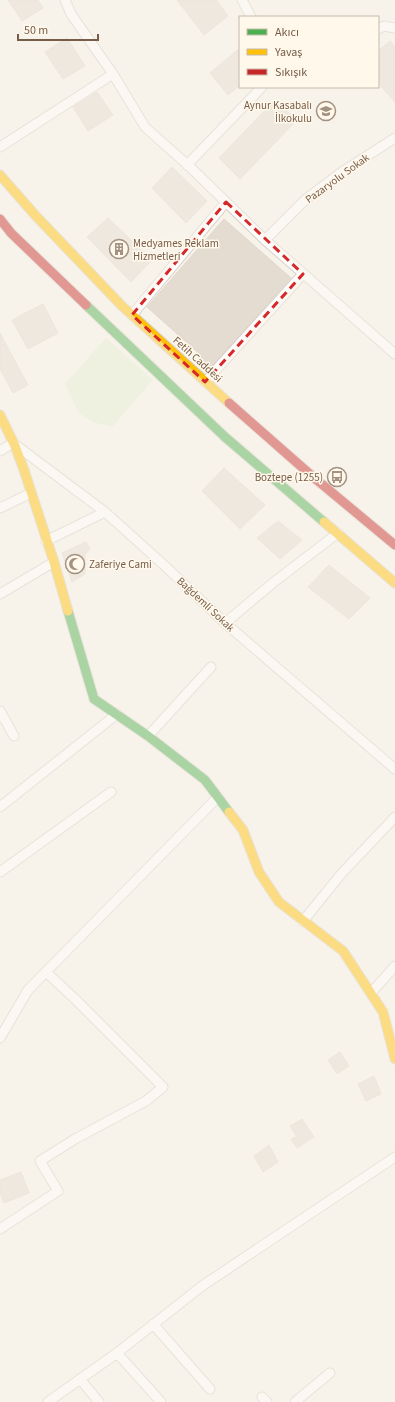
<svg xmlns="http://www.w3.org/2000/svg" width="395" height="1402" font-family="'Source Sans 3',sans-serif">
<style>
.green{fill:#e2efd4}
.building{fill:#e4dbd1;stroke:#e0d6cc}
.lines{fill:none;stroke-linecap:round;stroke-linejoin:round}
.street-casing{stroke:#d6d0c8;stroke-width:11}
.fast-casing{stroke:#d6cfc6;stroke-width:11}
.slow-casing{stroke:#d6cfc6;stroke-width:11}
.jam-casing{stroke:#d6cfc6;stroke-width:11}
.street{stroke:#fefdfc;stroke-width:9}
.fast{stroke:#4caf50;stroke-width:9}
.slow{stroke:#ffc107;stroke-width:9}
.jam{stroke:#c62828;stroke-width:9}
.marked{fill:none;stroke:#d62828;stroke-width:3;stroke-dasharray:8 5;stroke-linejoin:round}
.labels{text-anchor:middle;stroke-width:3;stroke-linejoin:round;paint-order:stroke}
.poi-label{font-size:11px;fill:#765c49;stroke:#fff8eb;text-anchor:end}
.street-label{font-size:11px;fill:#765c49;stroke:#fff8eb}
</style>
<rect width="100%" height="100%" fill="#f7f3ea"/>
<path class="green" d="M106,338L153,380L112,427L93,422L79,413L65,384Z"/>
<path class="building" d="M8,0H38L43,8L22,21Z
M177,0H216L228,16L204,35Z
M67,38L85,66L63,79L45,52Z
M390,41L395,47V102L378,83V51Z
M240,48V85L228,95L210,73Z
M97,92L113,115L88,131L73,107Z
M275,100L297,120L240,179L219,158Z
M172,167L207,201L186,223L152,188Z
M108,218L152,260L131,282L87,237Z
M224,219L291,278L211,367L199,356L201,355L147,307Z
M43,304L58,333L28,349L12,320Z
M0,333L28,385L13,393L0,369Z
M224,468L265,505L240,529L202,491Z
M278,521L302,540L280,559L257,538Z
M86,542L90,549L85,554V574L72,582L62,553Z
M329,565L370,598L349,619L308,587Z
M340,1052L349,1066L337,1074L328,1060Z
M374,1076L381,1094L366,1101L358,1084Z
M302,1119L314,1137L297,1148L291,1139L297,1137L290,1126Z
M269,1145L278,1162L263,1172L254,1156Z
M21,1172L29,1193L4,1203L0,1193V1180Z"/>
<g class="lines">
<g class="street-casing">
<path id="street" d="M65,0L71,14L113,74L145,127L190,167L265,240L395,354
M242,0L251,17
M378,29L384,26L395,28
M0,147L113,74
M187,165L262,87
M265,240L306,199L342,172L395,138
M132,315L226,202
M205,382L303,274
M0,451L13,443L105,512L165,566L225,623L395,769
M0,508L31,493
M46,541L105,512
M0,594L54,562
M225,623L274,582L338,533
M0,711L14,736
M148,736L211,667
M0,807L117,714
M0,872L111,792
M303,921L342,873L395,817
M371,993L395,966
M0,1038L28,990L218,797
M0,1229L58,1191L40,1161L75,1139L146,1101L163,1087L75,999L46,972
M153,1324L210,1389
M117,1353L161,1402
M80,1379L99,1402
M262,1397L267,1402
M48,1402L117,1353L202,1286L395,1157
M295,1402L330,1373"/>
</g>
<g class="fast-casing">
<path id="fast" d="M86,305L225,437L324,522
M68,611L94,699L148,736L205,780L229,812"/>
</g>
<g class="slow-casing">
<path id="slow" d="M0,175L35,215L122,306L229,403
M0,415L15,446L24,470L54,562L68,611
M324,522L395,583
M229,812L243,830L259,872L279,902L343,951L383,1012L395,1059"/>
</g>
<g class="jam-casing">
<path id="jam" d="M0,219L11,233L86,305
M229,403L312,476L395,545"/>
</g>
<use href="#street" class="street"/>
<use href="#fast" class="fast"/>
<use href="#slow" class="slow"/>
<use href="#jam" class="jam"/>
</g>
<path d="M0 0H395V1402H0ZM226,202L303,274L205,382L132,315Z" fill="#f7f3ea" fill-opacity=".55" fill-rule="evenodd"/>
<path class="marked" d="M226,202L303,274L205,382L132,315Z"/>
<defs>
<g id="school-ring" transform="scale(1)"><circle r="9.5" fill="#fff8eb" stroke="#a39181" stroke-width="1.5"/><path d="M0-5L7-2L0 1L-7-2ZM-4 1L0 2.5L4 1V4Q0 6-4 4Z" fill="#a39181"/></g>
<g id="building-ring" transform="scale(1)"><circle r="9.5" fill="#fff8eb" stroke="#a39181" stroke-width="1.5"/><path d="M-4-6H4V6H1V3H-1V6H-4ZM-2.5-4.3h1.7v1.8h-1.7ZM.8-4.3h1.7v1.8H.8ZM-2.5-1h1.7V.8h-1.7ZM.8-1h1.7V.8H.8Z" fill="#a39181"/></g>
<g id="bus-ring" transform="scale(1)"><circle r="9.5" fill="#fff8eb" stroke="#a39181" stroke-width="1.5"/><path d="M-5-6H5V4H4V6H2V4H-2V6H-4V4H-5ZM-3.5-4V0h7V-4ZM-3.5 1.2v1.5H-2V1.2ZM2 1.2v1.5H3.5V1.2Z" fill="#a39181"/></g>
<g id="mosque-ring" transform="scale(1)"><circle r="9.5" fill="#fff8eb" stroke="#a39181" stroke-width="1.5"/><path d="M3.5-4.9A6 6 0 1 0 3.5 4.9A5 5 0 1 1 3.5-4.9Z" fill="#a39181"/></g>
</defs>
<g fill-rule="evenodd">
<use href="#school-ring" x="326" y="111"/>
<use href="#building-ring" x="119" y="249"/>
<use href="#bus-ring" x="337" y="477"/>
<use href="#mosque-ring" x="75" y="564"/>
</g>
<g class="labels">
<g class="poi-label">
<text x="312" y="109">Aynur Kasabalı<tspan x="312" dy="13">İlkokulu</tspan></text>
<text x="133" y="247" text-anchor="start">Medyames Reklam<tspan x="133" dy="13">Hizmetleri</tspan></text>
<text x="323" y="481">Boztepe (1255)</text>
<text x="89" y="568" text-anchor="start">Zaferiye Cami</text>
</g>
<g class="street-label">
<text transform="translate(337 178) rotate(-36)" y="4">Pazaryolu Sokak</text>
<text transform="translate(198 359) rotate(42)" y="4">Fetih Caddesi</text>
<text transform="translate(206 604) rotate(43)" y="4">Bağdemli Sokak</text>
</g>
</g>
<rect x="239" y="16" width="140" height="72" fill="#fff8eb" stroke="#c8baaa"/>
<rect x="247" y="29" width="20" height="6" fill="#4caf50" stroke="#c8baaa"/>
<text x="275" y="36" font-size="12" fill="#765c49">Akıcı</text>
<rect x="247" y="49" width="20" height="6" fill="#ffc107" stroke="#c8baaa"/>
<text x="275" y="56" font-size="12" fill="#765c49">Yavaş</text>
<rect x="247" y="69" width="20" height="6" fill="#c62828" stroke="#c8baaa"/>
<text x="275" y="76" font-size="12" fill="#765c49">Sıkışık</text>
<path d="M18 34v6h80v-6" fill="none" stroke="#765c49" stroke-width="2"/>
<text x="24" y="34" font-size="12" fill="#765c49" stroke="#fff8eb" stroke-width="3" paint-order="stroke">50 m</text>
</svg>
